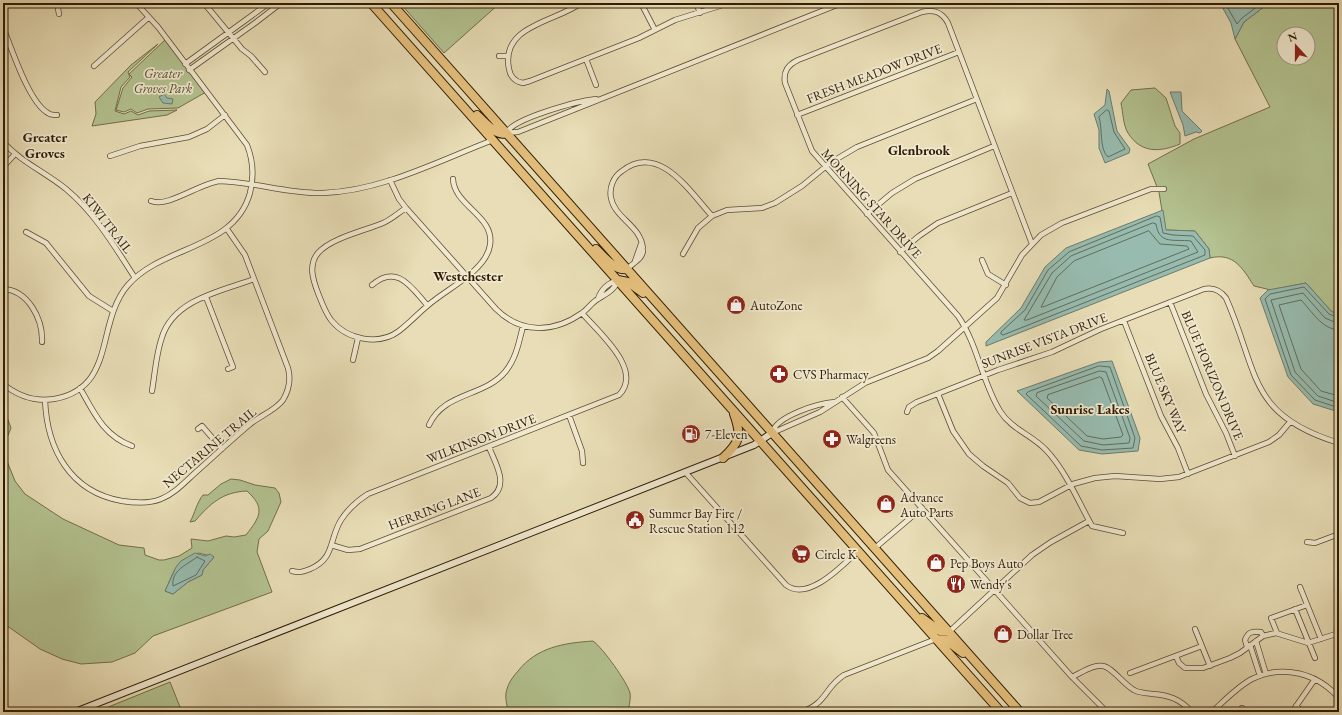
<svg xmlns="http://www.w3.org/2000/svg" width="1342" height="715" font-family="'EB Garamond',serif">
<style>
.green{fill:#b3c290;stroke:#726f4a;fill-rule:evenodd}
.water{fill:#97bbaf;stroke:#6e7b6b}
.lines{fill:none;stroke-linecap:round;stroke-linejoin:round}
.shore{stroke:#646c5a;stroke-width:1}
.minor-casing{stroke:#5e4c30;stroke-width:6}
.secondary-casing{stroke:#301c04;stroke-width:8}
.trunk-casing{stroke:#301c04;stroke-width:10}
.minor{stroke:#f0e9d0;stroke-width:4.5}
.secondary{stroke:#f0e9d0;stroke-width:6}
.trunk{stroke:#e4be7b;stroke-width:8}
.labels{text-anchor:middle;stroke-width:3.5;stroke-linejoin:round;paint-order:stroke}
.park-label{font-size:13px;font-style:italic;fill:#574e2e;stroke:#f0e9d0}
.street-label{font-size:13px;fill:#301c04;stroke:#f0e9d0}
.poi-label{font-size:13px;fill:#301c04;stroke:#f0e9d0;text-anchor:start}
.neighbourhood-label{font-size:14px;font-weight:bold;fill:#301c04;stroke:#f0e9d0}
</style>
<rect width="100%" height="100%" fill="#e8ddb6"/>
<filter id="stains"><feTurbulence type="fractalNoise" baseFrequency=".005" numOctaves="4"/><feColorMatrix values="0 0 0 0 .2 0 0 0 0 .09 0 0 0 0 .02 0 0 0 .5 -.17"/></filter>
<radialGradient id="worn" r=".72"><stop offset=".6" stop-color="#630" stop-opacity="0"/><stop offset="1" stop-color="#630" stop-opacity=".3"/></radialGradient>
<path class="green" d="M400,3H500L444,53Z
M1269,3H1339V315L1331,311L1306,283L1271,290L1254,286C1243,269 1234,252 1210,258L1209,249L1195,231L1165,230L1159,192L1148,164L1194,139L1270,107L1235,39L1244,22ZM1284,34H1308V58H1284Z
M166,39L206,92L178,108L148,109L137,113L131,109L124,112L116,110L123,88L132,77L129,74Z
M158,44L128,72L130,77L121,87L115,111L124,114L131,111L138,115L149,111L177,110L167,115L92,126L96,114L95,102L131,65Z
M1155,88L1166,98L1175,126L1180,133V144C1161,152 1141,154 1128,133C1123,125 1123,112 1121,103L1131,90Z
M3,417H7L11,428L6,440L5,456L15,481L25,494L63,519L119,545L144,548L145,555L159,560H164L179,556L192,548L191,539L208,541L226,536L234,537L246,535C260,517 266,508 247,491C222,492 210,504 195,521L190,522C195,513 197,502 203,495H208L221,484L231,479L240,480L255,485L275,488L279,493L281,502L268,531L259,539L257,552L272,592L153,636L135,653L112,662L81,664L62,659L40,649L3,623ZM199,553L214,557L203,570L202,575L188,582L173,594L165,591C176,568 173,564 199,553Z
M593,641C603,648 627,682 630,693C631,697 629,707 628,712L508,711C507,705 505,698 506,693C508,683 512,678 518,671C537,647 564,643 593,641Z
M170,682L182,712H96Z"/>
<path class="water" d="M1220,3H1269L1244,22L1235,39L1231,23Z
M1107,89L1109,91L1117,131L1130,149L1129,153L1105,163L1099,148V130L1094,114L1105,105Z
M1170,92H1181L1182,111L1202,131L1200,133L1196,132L1185,136L1183,125Z
M164,94L167,98L173,99L172,104L163,103L159,97Z
M1163,210L1166,230L1195,231L1209,249L1210,258L986,346V342L1021,308L1045,267L1066,248Z
M1306,283L1331,311L1339,315V412L1313,404L1288,377L1260,298L1268,290Z
M1112,361L1140,438L1138,451L1102,454L1079,450L1017,391L1099,362Z
M195,553L205,556L210,554L214,557L203,570L202,575L188,582L173,594L165,591L176,567L181,561Z"/>
<g class="lines">
<path class="shore" d="M1225,3L1237,24L1242,18L1262,3
M1107,110L1109,111L1114,132L1125,149L1108,157C1099,149 1103,129 1099,117Z
M1157,216L1160,217L1163,233L1173,235L1193,236L1205,250V255L1003,335L1001,334V332L1025,310L1048,270L1069,252Z
M1153,223L1156,224C1159,245 1174,239 1191,241L1198,252L1027,320H1024L1052,273L1071,256Z
M1149,231L1160,244L1187,246L1189,249L1043,307H1041L1057,277L1074,261Z
M1339,318L1329,314L1304,287L1270,294L1265,299L1291,375L1315,400L1339,408
M1339,324L1325,318L1303,293L1271,300L1295,372L1318,396L1339,403
M1339,330C1321,329 1312,311 1301,300L1279,305L1301,369L1321,391L1339,396
M1099,366L1110,367L1135,438L1133,448L1102,450L1081,446L1026,394L1028,392Z
M1100,371L1106,372L1130,438L1129,443L1103,445L1084,441L1036,396L1037,393Z
M1100,377L1102,378L1123,435L1121,437L1103,439L1087,436L1047,398L1048,395Z
M197,557L205,561L196,575L173,586C171,570 187,565 197,557Z"/>
<g class="minor-casing">
<path id="minor" d="M57,3L59,14
M204,3L242,49L251,56L265,72
M581,3C556,22 500,25 509,69C510,76 515,82 523,83L530,81L639,38L675,20L729,3
M641,3L655,30
M696,3L700,13
M3,27C11,47 29,103 48,113C50,115 54,115 57,115
M499,56H508
M586,59L596,85
M185,64L269,3
M94,66L149,17
M189,70L255,23L281,3
M596,99C578,101 514,118 506,133L518,132L842,3
M797,115L959,52
M3,142C21,162 45,172 66,189C95,213 115,247 135,278
M110,156L140,146L189,137L207,129L225,115
M3,167L15,154
M390,180L399,199L406,208L496,309C521,334 554,333 582,313C588,309 592,302 598,299C606,294 615,290 618,280
M151,201C168,208 200,183 220,181C255,182 288,194 323,193C382,191 438,161 493,140
M406,208C398,213 392,219 383,223C364,231 331,238 318,253C308,265 313,280 318,293C322,303 325,312 331,320C347,340 379,346 399,331C412,321 423,308 436,299C453,286 487,268 490,245C495,216 454,206 453,179
M867,214L892,193L915,179L994,146
M26,232L46,243L89,296L113,311
M1032,244L948,23C942,12 934,9 922,12L798,60C788,65 783,71 785,83L812,151L958,316C978,345 982,382 1000,411C1011,429 1032,435 1046,450C1066,471 1078,501 1092,526L1123,533
M900,252L919,236L938,223L1012,193
M683,254L698,228L712,216L727,210L762,208L775,203L802,186L830,163L857,147L977,99
M982,260L988,274L1006,285
M635,261L641,244
M627,269C633,263 644,258 643,249C641,225 615,219 611,198C609,188 613,177 622,171C659,142 690,192 712,216
M372,285C397,263 412,288 427,305
M3,289C28,290 43,319 42,342
M206,297L233,367L228,369
M598,299C601,289 608,283 618,280
M1170,302L1206,394L1226,433L1235,456
M1124,321L1161,416L1178,448L1188,474
M353,360L358,338
M3,384C18,396 35,402 54,399C117,388 95,323 128,285C163,245 234,250 250,193C254,177 253,160 247,145L158,27L136,3
M80,388C94,413 104,436 132,446
M152,391C155,373 156,354 162,337C174,299 222,291 254,279
M938,394L953,431L969,454L983,466L1008,483L1020,498L1030,503L1039,502L1073,484L1095,478L1115,476L1160,479L1179,477L1269,442L1279,435L1290,422
M842,397L874,433L888,470L1072,677L1107,712
M45,400C47,449 70,492 122,501C135,503 149,504 161,499C174,494 184,483 195,473C213,457 230,441 249,425C259,416 275,411 283,400C289,390 291,379 288,368L245,255L227,229
M835,402C819,403 776,416 772,433L820,412L865,383L928,358L938,351L997,298L1022,255L1041,235L1062,223L1151,189H1164
M907,412L909,407L917,402L998,370L1052,352L1101,329L1204,289C1213,287 1220,290 1226,298C1259,372 1247,415 1339,443
M569,415L582,451L583,463
M429,425C444,392 484,397 505,372C516,359 519,342 523,326
M198,429L202,426L222,449
M686,473L786,585C808,602 842,566 858,551
M1307,542L1315,543L1339,534
M331,545L348,550L360,549L491,498C510,485 495,463 489,447
M875,548L922,508
M292,571C299,573 303,572 310,569C335,559 329,539 341,520C348,509 357,501 368,494L619,395C644,370 598,332 582,313
M1300,587L1321,639
M1295,609L1315,658
M1195,629L1210,666
M949,632L1032,555L1051,542L1089,521
M1277,633L1271,618L1307,605
M1256,641L1266,674
M1250,645L1260,676
M1247,647L1245,640C1248,632 1252,631 1261,632L1263,636
M1176,656L1179,663L1185,668H1203L1230,658L1240,653L1263,636L1276,633L1308,643L1339,633
M1130,673L1202,646
M1072,677C1081,673 1093,664 1103,666C1112,667 1124,685 1134,690C1139,693 1146,693 1152,694C1169,695 1180,699 1192,712
M1296,706L1303,712
M1242,708V712
M802,712C828,702 824,688 844,675L936,639
M1212,712C1224,701 1237,687 1252,679C1283,664 1317,673 1339,698
M1292,712L1315,679"/>
</g>
<g class="secondary-casing">
<path id="secondary" d="M75,712L754,445L772,433"/>
</g>
<g class="trunk-casing">
<path id="trunk" d="M371,3L1001,712
M391,3L1020,712
M477,115C484,121 496,137 506,133
M596,249C603,256 616,272 627,269
M618,280L628,282L643,293
M723,458C740,442 742,436 734,414
M922,618L940,631L949,632
M936,639L946,640L963,653"/>
</g>
<use href="#minor" class="minor"/>
<use href="#secondary" class="secondary"/>
<use href="#trunk" class="trunk"/>
</g>
<defs>
<g id="shop-disc" transform="scale(1)"><circle r="9.5" fill="#8f2418" stroke="#f0e9d0"/><path d="M-5-2.5h2.3a2.7 3.5 0 0 1 5.4 0H5L5.5 6h-11ZM-1.5-2.5h3a1.5 2.3 0 0 0-3 0Z" fill="#fff"/></g>
<g id="pharmacy-disc" transform="scale(1)"><circle r="9.5" fill="#8f2418" stroke="#f0e9d0"/><path d="M-2-6h4v4h4v4h-4v4h-4v-4h-4v-4h4Z" fill="#fff"/></g>
<g id="fuel-disc" transform="scale(1)"><circle r="9.5" fill="#8f2418" stroke="#f0e9d0"/><path d="M-5.5-6h7V0h2V4h1.3V-2.5L3-4.5l.8-.8L6-3V5H2.5V1h-1V6h-7ZM-4.2-4.7v3.2H.2V-4.7Z" fill="#fff"/></g>
<g id="civic-disc" transform="scale(1)"><circle r="9.5" fill="#8f2418" stroke="#f0e9d0"/><path d="M-.6-6.5H3V-4.5H.6V-3L4-1V1h2V6H-6V1h2V-1L-.6-3ZM-1.2 2.5V6h2.4V2.5Z" fill="#fff"/></g>
<g id="supermarket-disc" transform="scale(1)"><circle r="9.5" fill="#8f2418" stroke="#f0e9d0"/><path d="M-6-5.5h2.5l.6 2H6L4.5 2H-2.5L-4.4-4H-6ZM-1.5 3.2a1.3 1.3 0 1 0 .1 0ZM3 3.2a1.3 1.3 0 1 0 .1 0Z" fill="#fff"/></g>
<g id="restaurant-disc" transform="scale(1)"><circle r="9.5" fill="#8f2418" stroke="#f0e9d0"/><path d="M-5-6h1v4h1v-4h1v4h1v-4h1v5L-1.5 .5V6h-2V.5L-5-1ZM5-6V6H3V1.5H1.5Q1.5-4 5-6Z" fill="#fff"/></g>
</defs>
<g fill-rule="evenodd">
<use href="#shop-disc" x="736" y="305"/>
<use href="#pharmacy-disc" x="779" y="374"/>
<use href="#fuel-disc" x="691" y="434"/>
<use href="#pharmacy-disc" x="832" y="439"/>
<use href="#shop-disc" x="886" y="504"/>
<use href="#civic-disc" x="635" y="520"/>
<use href="#supermarket-disc" x="801" y="554"/>
<use href="#shop-disc" x="936" y="563"/>
<use href="#restaurant-disc" x="956" y="584"/>
<use href="#shop-disc" x="1003" y="634"/>
</g>
<g class="labels">
<g class="park-label">
<text x="163" y="78">Greater<tspan x="163" dy="15">Groves Park</tspan></text>
</g>
<g class="street-label">
<text transform="translate(874 73) rotate(-21)" y="5">FRESH MEADOW DRIVE</text>
<text transform="translate(872 203) rotate(48)" y="5">MORNING STAR DRIVE</text>
<text transform="translate(108 223) rotate(52)" y="5">KIWI TRAIL</text>
<text transform="translate(1044 340) rotate(-21)" y="5">SUNRISE VISTA DRIVE</text>
<text transform="translate(1213 375) rotate(67)" y="5">BLUE HORIZON DRIVE</text>
<text transform="translate(1166 393) rotate(67)" y="5">BLUE SKY WAY</text>
<text transform="translate(481 438) rotate(-21)" y="5">WILKINSON DRIVE</text>
<text transform="translate(209 447) rotate(-40)" y="5">NECTARINE TRAIL</text>
<text transform="translate(434 508) rotate(-21)" y="5">HERRING LANE</text>
</g>
<g class="poi-label">
<text x="750" y="310">AutoZone</text>
<text x="793" y="379">CVS Pharmacy</text>
<text x="705" y="439">7-Eleven</text>
<text x="846" y="444">Walgreens</text>
<text x="900" y="502">Advance<tspan x="900" dy="15">Auto Parts</tspan></text>
<text x="649" y="518">Summer Bay Fire /<tspan x="649" dy="15">Rescue Station 112</tspan></text>
<text x="815" y="559">Circle K</text>
<text x="950" y="568">Pep Boys Auto</text>
<text x="970" y="589">Wendy's</text>
<text x="1017" y="639">Dollar Tree</text>
</g>
<g class="neighbourhood-label">
<text x="45" y="142">Greater<tspan x="45" dy="16">Groves</tspan></text>
<text x="919" y="155">Glenbrook</text>
<text x="468" y="281">Westchester</text>
<text x="1090" y="414">Sunrise Lakes</text>
</g>
</g>
<rect width="1342" height="715" fill="none" stroke="#e8ddb6" stroke-width="16"/>
<rect x="4" y="4" width="1334" height="707" fill="none" stroke="#301c04" stroke-width="2"/>
<rect x="8" y="8" width="1326" height="699" fill="none" stroke="#301c04"/>
<g transform="translate(1296 46) rotate(339)"><circle r="19" fill="#f0e9d0" stroke="#a3977e"/>
<path d="M0-3L7 15L0 10L-7 15Z" fill="#8f2418"/>
<text y="-6" font-size="11" font-weight="bold" text-anchor="middle" fill="#301c04">N</text>
</g>
<rect width="100%" height="100%" filter="url(#stains)"/>
<rect width="100%" height="100%" fill="url(#worn)"/>
</svg>
